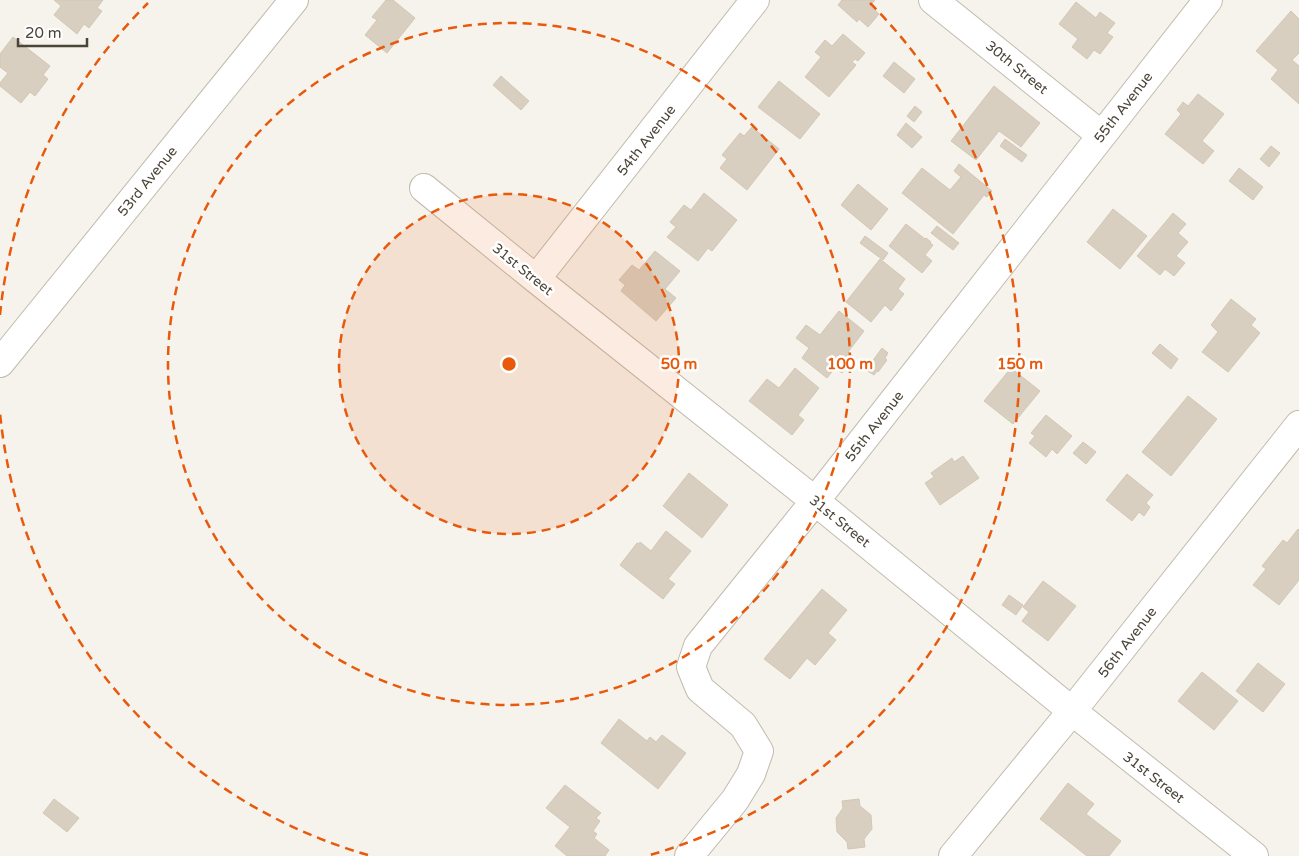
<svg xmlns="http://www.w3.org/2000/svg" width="1299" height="856" font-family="'Varela Round',sans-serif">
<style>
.building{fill:#d8cfc1;stroke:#d3c7b4}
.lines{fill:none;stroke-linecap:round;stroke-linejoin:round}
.minor-casing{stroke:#c2bbae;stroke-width:30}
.minor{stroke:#fff;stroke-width:28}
.ring{fill:none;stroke:#e8590c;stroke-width:2.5;stroke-dasharray:9 6}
.labels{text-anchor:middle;stroke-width:5;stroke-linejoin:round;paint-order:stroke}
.street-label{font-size:14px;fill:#4b4439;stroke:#fff}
.centre{fill:#e8590c;stroke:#fff;stroke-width:2.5}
.ring-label{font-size:15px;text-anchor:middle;font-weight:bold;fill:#e8590c;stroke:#fff;stroke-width:5;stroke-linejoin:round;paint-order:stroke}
</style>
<rect width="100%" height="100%" fill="#f6f3ec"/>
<path class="building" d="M54,0H103L97,8L102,11L89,28L84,24L77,34L54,15L61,6Z
M386,0H393L415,18L387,53L365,35L377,20L372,17Z
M842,0H875L870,6L879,14L868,27L859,19L857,22L838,5Z
M1076,2L1096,18L1100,12L1115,23L1107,33L1113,37L1100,54L1094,50L1087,59L1072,47L1078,39L1059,24Z
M1291,11L1299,19V53L1292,60L1299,66V104L1271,79L1278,70L1256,51Z
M843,34L865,53L858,61L855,59L852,62L856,65L829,97L805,77L821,57L815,52L825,40L832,46Z
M13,37L50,66L43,75L48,79L35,96L30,92L21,103L0,86V83L8,73L0,67V54Z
M894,62L915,79L904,93L883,76Z
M501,76L529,101L521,110L493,85Z
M779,81L820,114L800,139L758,107Z
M994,86L1040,123L1021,147L999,131L976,160L951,141Z
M1198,94L1224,114L1202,141L1214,151L1203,164L1165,134L1181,114L1177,110L1183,102L1188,106Z
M915,106L922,112L914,122L907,116Z
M906,123L922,137L912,148L897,135Z
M752,127L779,149L747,190L720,168L727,159L722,155L740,133L744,136Z
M1005,139L1027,155L1022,162L1000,146Z
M1271,146L1280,153L1269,167L1260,159Z
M959,164L992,191L987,197L984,195L953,234L902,193L922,168L950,190L961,177L954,171Z
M1239,168L1263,187L1253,200L1229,181Z
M858,184L888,209L871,230L841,205Z
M704,193L737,220L712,251L708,248L698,261L667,237L676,227L670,222L684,205L691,210Z
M1113,209L1147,236L1120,269L1087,242Z
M1173,213L1186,224L1178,233L1188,242L1176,256L1185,263L1174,276L1165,269L1160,275L1137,256Z
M906,224L925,239L926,238L931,242L930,243L933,245L925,255L932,261L922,273L889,246Z
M937,226L959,243L953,250L931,233Z
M865,236L888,253L883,260L860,243Z
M655,251L680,271L665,289L676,298L656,321L621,291L625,285L619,280L632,265L639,270Z
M880,259L905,279L898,289L904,294L891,311L885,305L871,322L846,302Z
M1231,299L1256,319L1251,325L1260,333L1228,372L1202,352L1218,332L1211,325Z
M839,311L864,331L848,352L854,357L842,373L835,368L827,378L802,358L809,348L796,338L806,325L820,335Z
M1160,344L1178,359L1171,369L1152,353Z
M882,348L888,353L885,358L887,360L878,372L877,371L874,375L866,370Z
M795,368L819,388L798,415L804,420L792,435L749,401L767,379L779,388Z
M1011,368L1040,391L1013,424L984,401Z
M1188,396L1217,419L1171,476L1142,452Z
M1046,415L1072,436L1057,454L1052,449L1046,457L1029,443L1035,436L1031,433Z
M1083,442L1096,452L1086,464L1073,453Z
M963,456L979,478L940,505L925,483L934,477L931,473L952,458L954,462Z
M689,473L728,505L702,538L663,506Z
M1127,474L1153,495L1146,503L1150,507L1144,516L1139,512L1132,521L1106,500Z
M1298,529L1299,530V580L1279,605L1253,585L1266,569L1262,566L1283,540L1287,543Z
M666,531L691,551L668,579L675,584L663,599L620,565L637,543L639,544L640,542L651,551Z
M1043,581L1076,606L1048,641L1022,621L1029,612L1023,607Z
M822,589L847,610L828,633L836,640L815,665L807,658L790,679L764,659Z
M1009,595L1023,605L1016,615L1002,605Z
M1258,663L1285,684L1263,712L1236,691Z
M1202,672L1238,701L1214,730L1178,701Z
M619,719L647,741L650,737L656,742L662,735L686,753L658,789L601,743Z
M1068,783L1094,804L1086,814L1121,841L1109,856H1087L1040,819Z
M565,785L601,813L596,818L600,821L593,831L597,834L594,838L609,850L605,856H567L555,846L570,827L546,808Z
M54,799L79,818L67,832L43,813Z
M859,799L860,806L871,815L872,829L864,839L865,847L848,849L847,842L837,832L836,818L843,808L842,801Z"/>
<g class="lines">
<g class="minor-casing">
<path id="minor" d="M933,0L1101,135
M424,188L536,279L815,501L1072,711L1254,856
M536,279L755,0
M0,363L294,0
M689,856L735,800L751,774L759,751L743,725L700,689L691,667L698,646L815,501L1208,0
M953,856L1072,711L1299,425"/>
</g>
<use href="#minor" class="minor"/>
</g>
<circle cx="509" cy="364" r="170" fill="#e8590c" fill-opacity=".12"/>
<g class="ring">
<circle cx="509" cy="364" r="170"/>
<circle cx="509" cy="364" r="341"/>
<path d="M368 855A511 511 0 0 1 0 413M0 315A511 511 0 0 1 148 3M870 3A511 511 0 0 1 650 855"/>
</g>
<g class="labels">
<g class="street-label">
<text transform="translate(1017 67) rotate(39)" y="5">30th Street</text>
<text transform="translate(1123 107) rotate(-52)" y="5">55th Avenue</text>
<text transform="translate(646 140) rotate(-52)" y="5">54th Avenue</text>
<text transform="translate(147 181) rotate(-51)" y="5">53rd Avenue</text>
<text transform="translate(523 269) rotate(39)" y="5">31st Street</text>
<text transform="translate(874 426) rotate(-52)" y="5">55th Avenue</text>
<text transform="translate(840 521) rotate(39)" y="5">31st Street</text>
<text transform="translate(1127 642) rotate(-52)" y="5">56th Avenue</text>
<text transform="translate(1154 777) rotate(38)" y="5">31st Street</text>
</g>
</g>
<circle cx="509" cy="364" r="8" class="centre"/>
<g class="ring-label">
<text x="679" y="369">50 m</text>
<text x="850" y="369">100 m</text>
<text x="1020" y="369">150 m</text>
</g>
<path d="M18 38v8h69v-8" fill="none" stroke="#4b4439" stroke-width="2.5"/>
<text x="25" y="38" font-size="15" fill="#4b4439" stroke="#ffffff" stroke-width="4" paint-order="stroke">20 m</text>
</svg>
